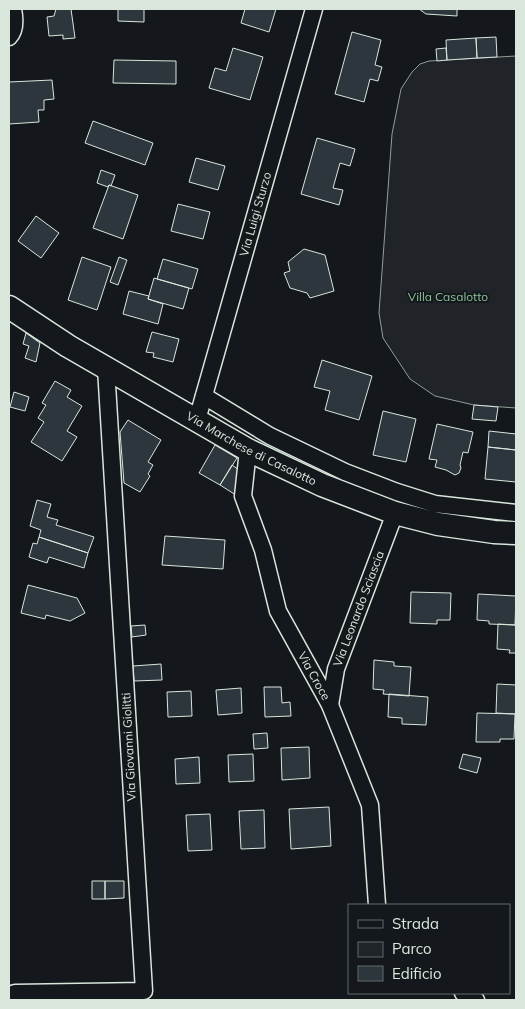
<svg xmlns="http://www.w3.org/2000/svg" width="525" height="1009" font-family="Mulish,sans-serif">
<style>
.green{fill:#202428;stroke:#939e99}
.building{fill:#2c363c;stroke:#d8e6dc}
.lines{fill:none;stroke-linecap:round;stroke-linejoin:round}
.street-casing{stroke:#d8e6dc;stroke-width:19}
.secondary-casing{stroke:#d8e6dc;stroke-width:25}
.street{stroke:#14181c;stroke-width:16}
.secondary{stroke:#14181c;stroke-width:22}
.labels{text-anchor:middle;stroke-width:4;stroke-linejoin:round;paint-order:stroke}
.street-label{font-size:12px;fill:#d8e6dc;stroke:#14181c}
.park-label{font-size:12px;fill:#8ac095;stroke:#14181c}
</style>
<rect width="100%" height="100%" fill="#14181c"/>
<path class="green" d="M516,56V408L474,405L435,396L410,379L383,338L379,313L392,134L401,89L412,72L420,64L429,61Z"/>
<path class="building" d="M56,9H71L75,38L63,39V35L49,36L47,17L54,16Z
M118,9H144V22L118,21Z
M245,9H276L269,32L241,23Z
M419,9H457V16L426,14Z
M352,32L381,40L375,65L382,67L378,81L370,79L364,102L335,94Z
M496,37L497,57L477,58L476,38Z
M476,38L477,58L447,60L446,40Z
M233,48L263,57L250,100L209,88L215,68L226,71Z
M446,48L447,60L437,61L436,49Z
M114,60L176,61V84L113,83Z
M52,80L54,99L44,100V110H38L39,122L9,124V82Z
M93,121L153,143L145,165L85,143Z
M317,138L355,149L350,166L340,163L333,188L343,190L339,205L301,194Z
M196,158L225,166L218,190L189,182Z
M101,170L115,175L111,186L109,185L108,187L97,183Z
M109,185L138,195L123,239L93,228Z
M178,204L210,212L203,239L171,231Z
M36,216L59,233L41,258L18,241Z
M304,249L325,255L334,291L310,298L307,293L290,288L284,273L290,271L288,262Z
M82,257L111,267L97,310L68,300Z
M119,257L127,260L118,285L110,282Z
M163,259L198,269L192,289L157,279Z
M154,278L189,288L183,309L148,299Z
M129,291L149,296L148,299L163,304L158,324L123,314Z
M152,332L179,339L173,362L153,357L154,353L146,352Z
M26,333L40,343L36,362L25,358L29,346L23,344Z
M322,360L372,376L359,420L325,410L330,391L314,387Z
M55,381L71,390L67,397L82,406L67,431L77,437L62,461L31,442L44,422L38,418L46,405L42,403Z
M14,392L29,397L25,411L10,407Z
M474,405L498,407L496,421L472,419Z
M383,411L416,419L406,462L373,455Z
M128,420L161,440L148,462L153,465L148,474L150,476L140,492L124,483L120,432Z
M437,424L473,432L468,453L463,452L460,465L461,468L459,473L455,475L446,470L435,467L437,460L429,459Z
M489,431L516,434V450L488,447Z
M215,445L237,458L220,485L199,473Z
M488,447L516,450V482L485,479Z
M232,465L239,470V497L220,485Z
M37,500L51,504L47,517L58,520L56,525L94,537L88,553L39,537L41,530L30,526Z
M165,536L225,540L223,569L162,565Z
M39,537L88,553L84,568L49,557L47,563L29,557L33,543L37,544Z
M28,585L77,598L85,613L70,621L46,615L45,619L21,613Z
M411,592L451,593L450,620H437V624L410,623Z
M478,594L516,596L515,625L489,624V621L477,620Z
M498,624L516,625V653H509L510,650L497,649Z
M145,625L146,635L132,637L131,626Z
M374,660L394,662V666L411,667L409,696L383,694L384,690L373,689Z
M161,664L162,680L134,681L133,666Z
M497,684L516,685V714L496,713Z
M264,687H281L282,703L290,702L291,716L265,717Z
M241,688L242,713L218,715L216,690Z
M191,691L192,716L168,717L167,692Z
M389,694L428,697L426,725L402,724V718L388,717Z
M477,713L515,714L514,739H500V742H476Z
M267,733L268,748L254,749L253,734Z
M309,747L310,778L282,780L281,748Z
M253,754L254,781L229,782L228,755Z
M463,754L481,758L477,773L459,768Z
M199,757L200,783L176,784L175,759Z
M329,807L331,846L291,849L289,809Z
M264,810L265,848L241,849L239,811Z
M210,814L212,850L188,851L186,815Z
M92,881H105V899H92Z
M105,881H124V898L105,899Z"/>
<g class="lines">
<g class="street-casing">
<g id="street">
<path d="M9,37C16,30 15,19 13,9"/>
<path d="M204,396L270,436L345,472L397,492L435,504L516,513"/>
<path id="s1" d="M197,420L314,9"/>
<path id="s2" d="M248,450L243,496L263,550L278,611L330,705L370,805L377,905"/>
<path id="s3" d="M330,705L336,669L395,513"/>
<path d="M463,993L476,1000"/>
<path d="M9,995L15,993L144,991L106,368"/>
</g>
</g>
<g class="secondary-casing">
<g id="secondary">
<path id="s4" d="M9,307L68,346L248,450L322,485L395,513L438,524L494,532L516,533"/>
</g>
</g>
<use href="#street" class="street"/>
<use href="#secondary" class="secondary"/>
</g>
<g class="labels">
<g class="street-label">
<text dy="4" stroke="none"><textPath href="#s1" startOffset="214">Via Luigi Sturzo</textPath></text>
<text dy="4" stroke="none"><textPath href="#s4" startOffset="281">Via Marchese di Casalotto</textPath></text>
<text dy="4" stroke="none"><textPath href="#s3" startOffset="101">Via Leonardo Sciascia</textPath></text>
<text dy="4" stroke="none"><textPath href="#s2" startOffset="241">Via Croce</textPath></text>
<text transform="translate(129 747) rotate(-93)" y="4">Via Giovanni Giolitti</text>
</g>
<g class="park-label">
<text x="448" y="301">Villa Casalotto</text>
</g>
</g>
<rect width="525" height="1009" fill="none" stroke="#d8e6dc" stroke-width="20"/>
<rect x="348" y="904" width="162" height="90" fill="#14181c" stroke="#626a69"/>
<rect x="358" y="920" width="25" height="8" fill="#14181c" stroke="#626a69"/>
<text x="392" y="929" font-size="15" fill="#d8e6dc">Strada</text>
<rect x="358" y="942" width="25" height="15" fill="#202428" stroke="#626a69"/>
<text x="392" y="954" font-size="15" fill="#d8e6dc">Parco</text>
<rect x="358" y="966" width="25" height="15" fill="#2c363c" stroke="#626a69"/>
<text x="392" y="979" font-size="15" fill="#d8e6dc">Edificio</text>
</svg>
